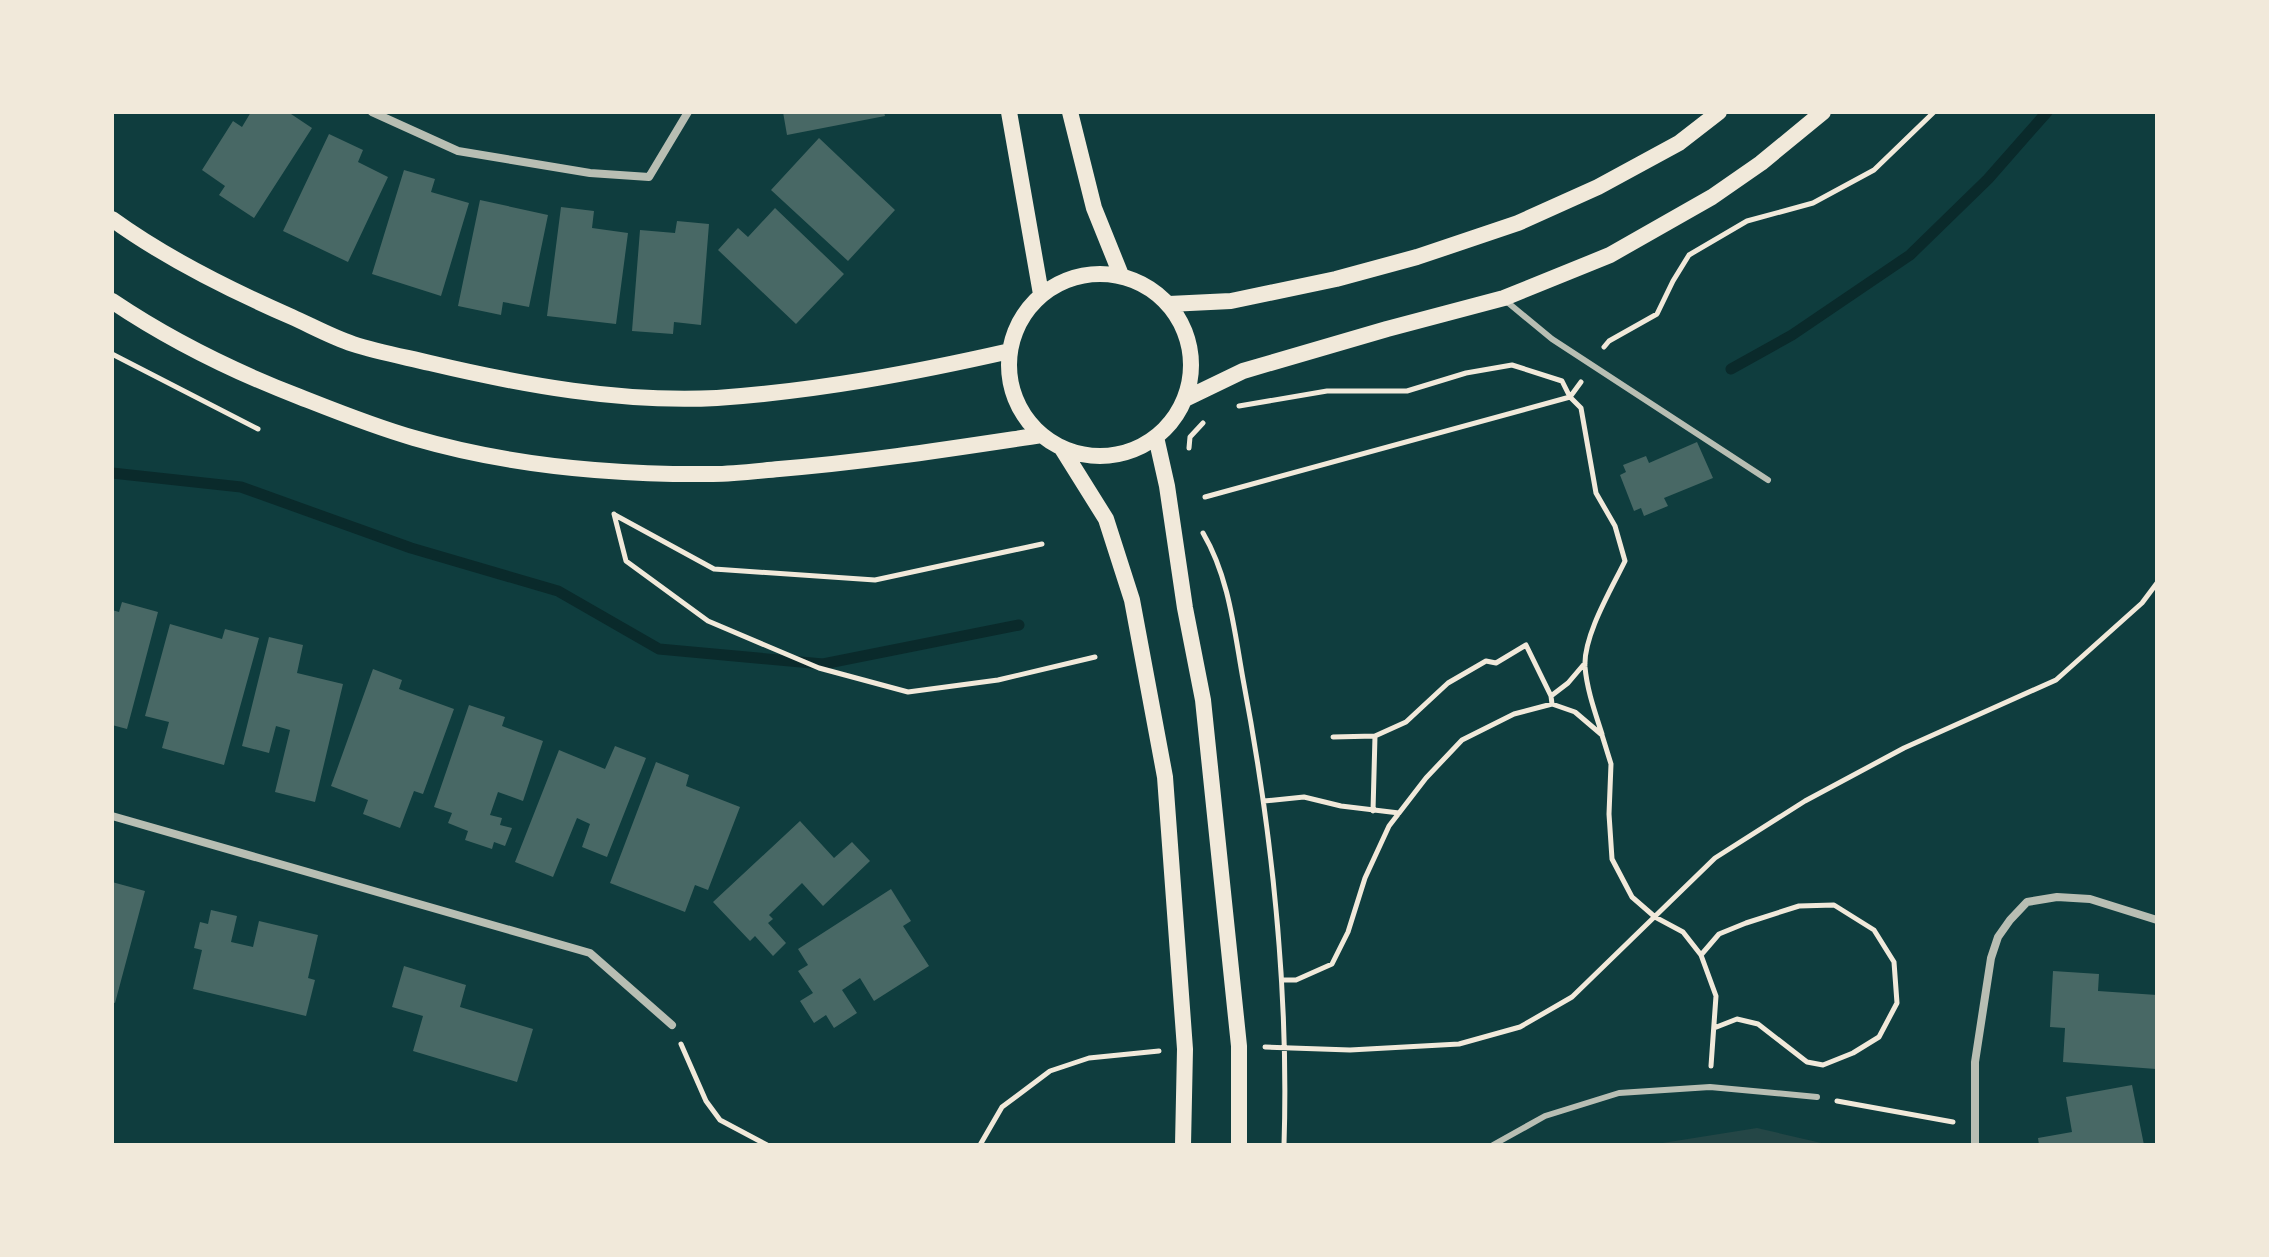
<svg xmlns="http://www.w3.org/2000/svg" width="2269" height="1257" font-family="'Fira Sans Condensed',sans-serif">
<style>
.green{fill:#244646}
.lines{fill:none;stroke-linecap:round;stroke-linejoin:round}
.stream{stroke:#0a2a2b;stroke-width:11}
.building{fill:#486865}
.path{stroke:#f1e9da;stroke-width:5}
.service{stroke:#b8beb3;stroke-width:6}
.minor{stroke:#b8beb3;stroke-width:8}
.secondary{stroke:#f1e9da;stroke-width:16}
</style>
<rect width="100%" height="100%" fill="#0f3d3e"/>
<path class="green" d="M1757,1128L1830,1145H1650Z"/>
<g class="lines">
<path class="stream" d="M1731,369L1792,335L1910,255L1988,179L2047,112
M112,473L241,487L411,548L558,591L659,649L823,664L1019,625"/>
</g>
<path class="building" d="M251,112H288L312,128L254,218L219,195L225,186L202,170L233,121L242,127Z
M783,112H884L885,116L787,135Z
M329,134L363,150L358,162L388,177L348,262L283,231Z
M819,138L895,210L848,261L771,190Z
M404,170L435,179L431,192L469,203L441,296L372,274Z
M480,200L548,215L529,307L503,302L501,315L458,306Z
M561,207L594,211L592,228L628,233L616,324L547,316Z
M775,208L844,274L796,324L718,250L738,228L748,237Z
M677,221L709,224L701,325L674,322L673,334L632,331L640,230L675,233Z
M1697,442L1713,478L1664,498L1668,506L1644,516L1641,508L1634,511L1620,475L1626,472L1623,465L1646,456L1649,463Z
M122,602L158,612L127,729L112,725V610L119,612Z
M170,624L222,639L225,629L259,638L224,765L162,748L169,722L145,716Z
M269,637L303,645L297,673L343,684L315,802L275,792L290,730L276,726L269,753L242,746Z
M373,669L402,680L399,689L454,709L423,794L414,791L400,828L363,814L368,800L331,786Z
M469,705L505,717L502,726L543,741L523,801L498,792L490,815L502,818L500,825L512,828L505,846L494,842L492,849L465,840L468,831L448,823L452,813L434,807Z
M615,746L646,758L607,857L582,847L590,824L577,818L553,877L515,862L559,750L605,769Z
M656,762L689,775L686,786L740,807L708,890L695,885L685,912L610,883Z
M800,821L834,858L852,842L870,861L823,906L802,883L769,915L773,919L768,923L786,943L773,956L755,936L750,941L713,902Z
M112,882L145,891L115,1003L112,1002Z
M891,889L911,921L903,926L929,966L874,1001L860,978L842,990L857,1013L834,1028L826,1015L814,1023L800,1001L813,993L798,971L808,965L798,949Z
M211,910L237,916L231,942L253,947L259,921L318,935L308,978L315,980L306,1016L193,989L202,950L194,948L200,922L208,924Z
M404,966L466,985L460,1007L533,1029L517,1082L413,1051L423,1016L392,1007Z
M2053,971L2099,974L2098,991L2157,995L2156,1069L2063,1062L2065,1028L2050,1027Z
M2132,1085L2144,1145H2039L2038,1138L2072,1132L2066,1097Z"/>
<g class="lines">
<path class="path" d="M1604,347L1609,341L1657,314L1673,281L1689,255L1747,221L1813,203L1874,170L1934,112
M112,354L258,429
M1581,382L1570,397L1581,408L1596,493L1615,526L1625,561C1612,588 1583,636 1585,667C1587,690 1595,712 1602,734
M1189,448L1190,437L1203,423
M1205,497L1570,397L1562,381L1512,365L1466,373L1407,391H1327L1239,406
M614,514L626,561L708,621L819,668L908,692L998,680L1095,657
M615,515L714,569L875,580L1042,544
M1203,533C1229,577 1234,629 1243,679C1272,832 1289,989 1284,1145
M1551,696L1568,683L1585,663
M1333,737L1375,736L1406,722L1448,683L1486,661L1496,663L1526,645L1551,696L1552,704
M1264,801L1304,797L1341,806L1399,813
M1373,811L1375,736
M1701,955L1719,934L1746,923L1799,906L1834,905L1874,930L1894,962L1897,1003L1879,1037L1853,1053L1823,1065L1807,1062L1758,1024L1737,1019L1714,1028
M1282,980H1296L1332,964L1348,932L1365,878L1389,826L1426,778L1462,740L1514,714L1552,704L1575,712L1602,735L1611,764L1609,814L1612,859L1632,897L1655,917L1683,932L1701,955L1716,996L1711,1066
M681,1044L706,1101L720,1120L767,1145
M1265,1047L1350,1050L1459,1044L1520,1027L1572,997L1715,858L1805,801L1904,748L2056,680L2142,603L2157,583
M1837,1101L1953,1122
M980,1145L1002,1107L1050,1071L1089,1058L1159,1051"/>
<path class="service" d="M1506,301L1552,339L1768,480
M1493,1145L1545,1116L1619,1093L1710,1087L1817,1097"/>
<path class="minor" d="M372,112L458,151L590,173L649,177L688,112
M112,816L590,953L672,1025
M1975,1145V1062L1991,958L1998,937L2010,920L2027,902L2057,897L2090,899L2157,920"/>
<path class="secondary" d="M1009,112L1041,294
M1070,112L1094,208L1121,275
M112,219C167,259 230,290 292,317C312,326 332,337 353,344C378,352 405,357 430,363C523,385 621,403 717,398C817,391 913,373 1010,351
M1009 365a91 91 0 1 1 182 0a91 91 0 1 1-182 0Z
M112,301C170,340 235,372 300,397C338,412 375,427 414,438C510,466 613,475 713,474C735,474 757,471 779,469C867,462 955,448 1042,435
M1169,304L1231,301L1336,279L1417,257L1518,223L1598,187L1679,143L1719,112
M1185,399L1243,371L1387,329L1504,298L1610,255L1712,197L1761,163L1823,112
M1156,437L1167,486L1185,608L1203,700L1239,1046V1145
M1061,447L1106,519L1132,600L1165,777L1185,1049L1183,1145"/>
</g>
<rect width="2269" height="1257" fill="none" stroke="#f1e9da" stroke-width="228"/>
</svg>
